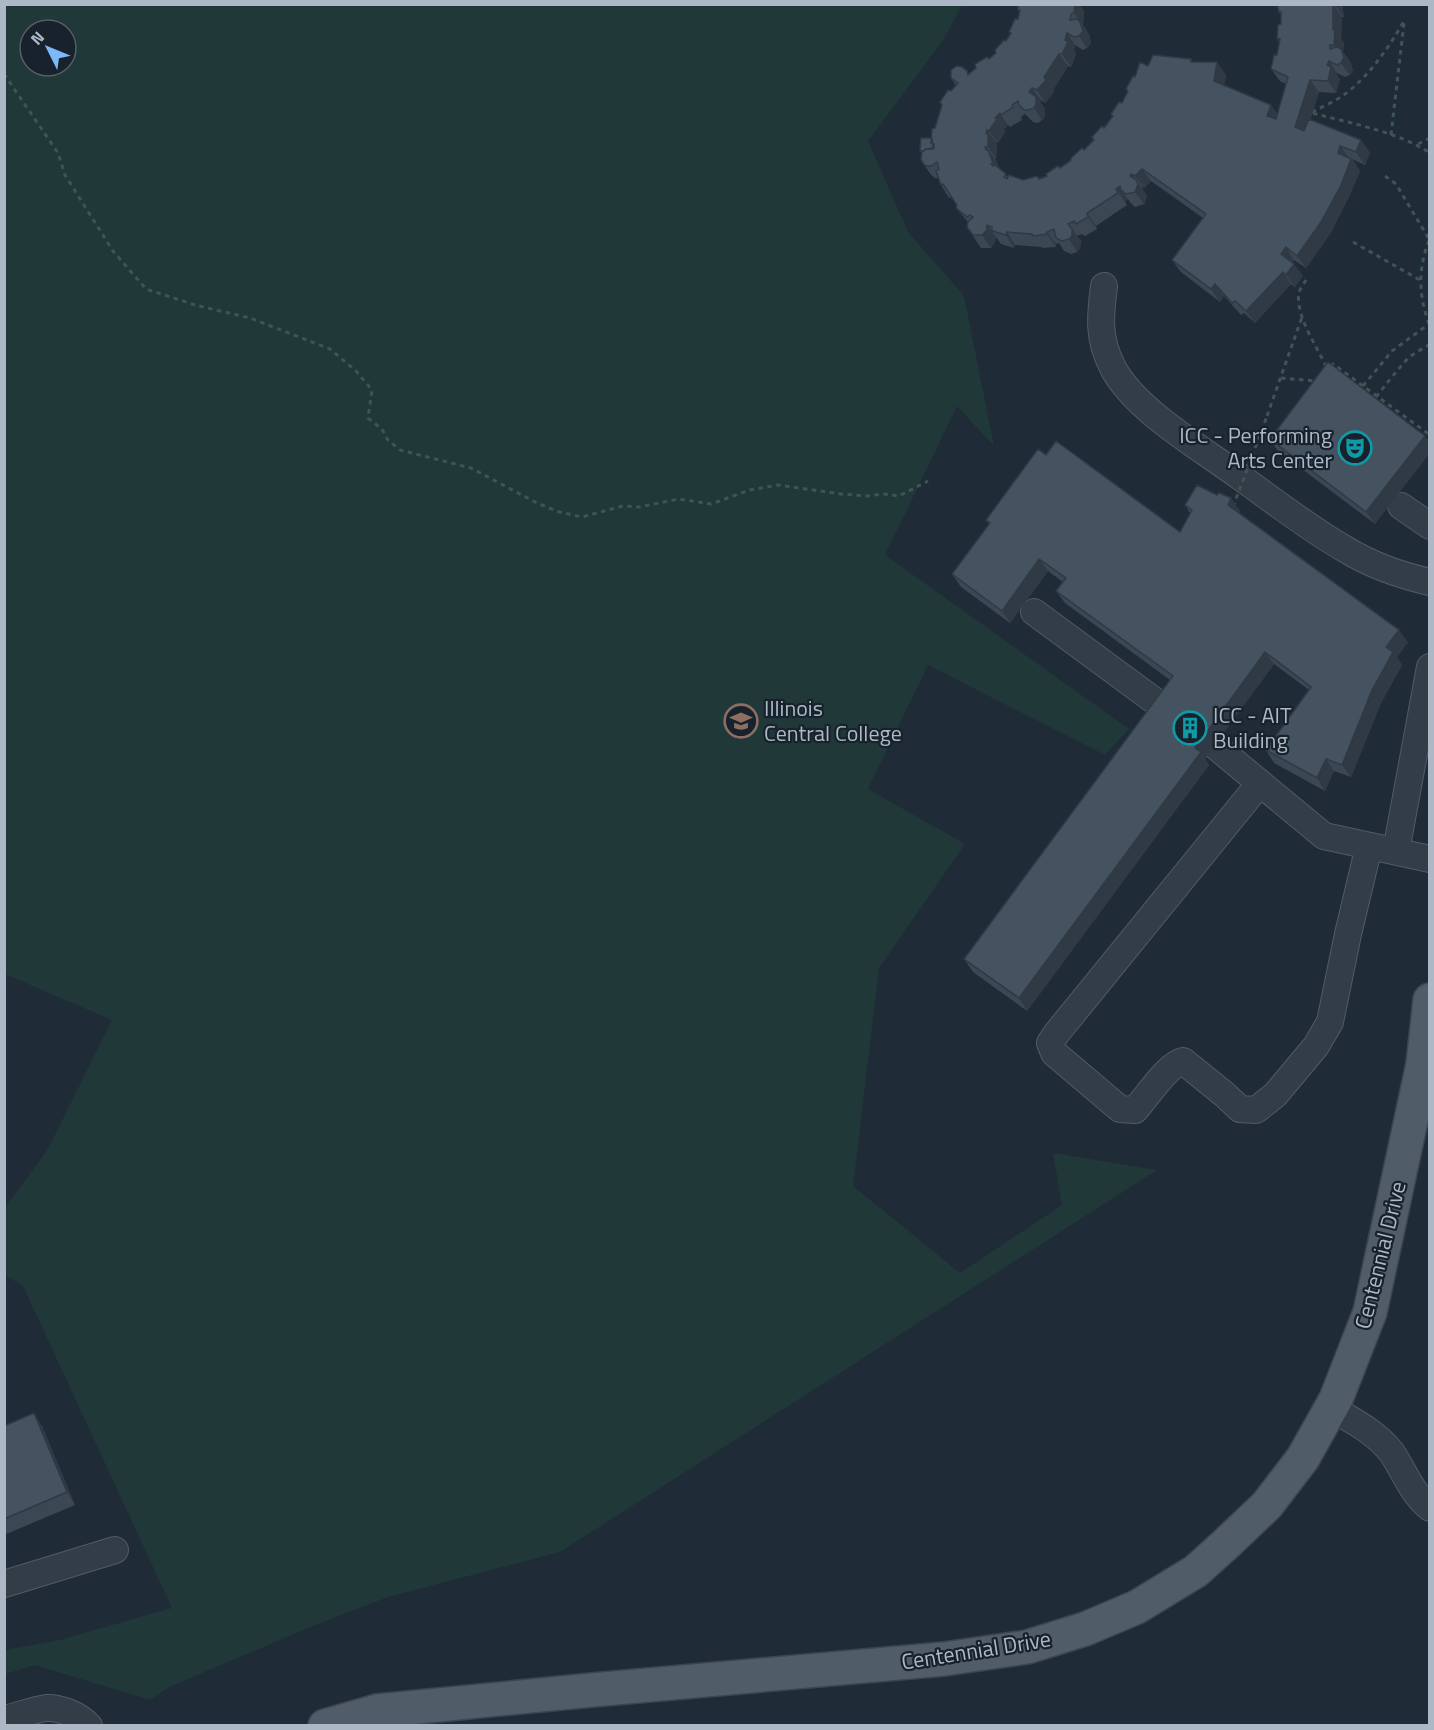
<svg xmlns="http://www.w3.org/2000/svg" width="1434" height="1730" font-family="'Titillium Web',sans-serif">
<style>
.green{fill:#213838;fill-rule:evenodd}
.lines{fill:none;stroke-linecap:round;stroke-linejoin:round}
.minor-casing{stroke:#505b66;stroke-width:28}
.major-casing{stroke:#3c4651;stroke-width:36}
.path{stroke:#3e5555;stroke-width:3;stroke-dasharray:4.5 4.5;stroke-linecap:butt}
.minor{stroke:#323d47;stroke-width:26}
.major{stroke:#505c68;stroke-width:33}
.path-bridge{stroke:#3e5555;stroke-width:3;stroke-dasharray:4.5 4.5;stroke-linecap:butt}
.wall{fill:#3b4753}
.shaded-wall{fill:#303a44}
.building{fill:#455361;stroke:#303a44;stroke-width:1.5}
.labels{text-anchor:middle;stroke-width:4.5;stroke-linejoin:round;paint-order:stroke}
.poi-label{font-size:22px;fill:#acb8c5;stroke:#18222c;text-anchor:start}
.street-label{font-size:22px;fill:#acb8c5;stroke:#18222c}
</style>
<rect width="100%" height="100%" fill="#1f2c37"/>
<path class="green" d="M5,4L959,5L961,7L944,39L868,141L908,232L964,296L994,446L957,406L885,555L1129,729L1105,755L928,665L868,789L965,844L879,968L853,1186L960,1273L1062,1205L1053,1153L1157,1170L560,1552L388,1597L315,1625L169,1687L150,1700L35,1665L5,1674V1650L60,1640L172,1608L23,1286L5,1275V1208L48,1149L112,1020L5,974ZM30,30H66V66H30Z"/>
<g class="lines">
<g class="minor-casing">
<path id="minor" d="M1104,286C1100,317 1098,338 1112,366C1133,409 1201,448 1239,476C1274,501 1308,528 1345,549C1371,565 1399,575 1430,582
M1401,506L1430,526
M1034,612L1167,710
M1214,745L1324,836L1430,859
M1260,783L1056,1034L1050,1043L1054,1053L1120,1109L1135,1110C1146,1098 1168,1064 1183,1061L1224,1094L1240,1109L1256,1110L1275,1095L1316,1046L1330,1022L1348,934L1369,846
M1396,851L1430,667
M1331,1408C1353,1421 1376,1432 1392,1453C1404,1471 1412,1494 1430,1508
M4,1584L115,1550
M4,1719C18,1716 32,1710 46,1708C60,1707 79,1715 89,1726"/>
</g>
<g class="major-casing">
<path id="major" d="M325,1726L377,1711L592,1690L944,1659L1027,1647L1085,1629L1137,1607L1196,1571L1227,1543L1267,1505L1303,1458L1336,1399L1370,1312L1423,1064L1430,1000"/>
</g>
<path class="path" d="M4,74L58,153L65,175L113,251L146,289L195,305L250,318L330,349L356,371L372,390L368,418L382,429L387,439L400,450L471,468L537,503L559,512L582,517L623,506L639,507L679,499L711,504L750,490L778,485L841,494L867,496L884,494L899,496L928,481
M1312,112C1324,106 1338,100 1349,91C1372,72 1389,47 1404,21
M1313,113C1352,124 1396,131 1430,153
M1391,135L1404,23
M1418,144L1430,138
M1385,176L1396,184L1429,239
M1353,242L1420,280
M1306,280C1304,284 1300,288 1299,293C1295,315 1317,347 1326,366
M1429,324C1418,294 1418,267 1430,238
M1331,367L1333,364L1430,435
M1281,378L1316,381
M1363,386L1392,351L1429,324
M1376,397L1391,378L1409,357L1430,344
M1267,416L1302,317"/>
<use href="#minor" class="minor"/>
<use href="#major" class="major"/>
<path class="path-bridge" d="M1233,507L1267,416"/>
</g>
<path class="wall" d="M1018,4H1081V7L1084,11L1083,25L1089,34L1091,43L1087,48L1083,50L1075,45L1074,51L1076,54L1071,67L1068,66L1053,90L1054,92L1045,103L1041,100L1040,102L1045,109V116L1042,120L1038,123L1033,122L1025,114L1021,117L1022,120L1010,127L1008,125L1004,130L1005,132L998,143L996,142L997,146L996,159H995L999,169L1008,177L1023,180L1039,179L1047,176L1060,168L1084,150L1113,116L1122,103L1128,92L1126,89L1135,77L1148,66L1191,59L1193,62L1226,75L1224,85L1278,114L1286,84L1280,81L1271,69L1277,55L1279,42L1277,38L1281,24V14L1279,12L1277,4H1342L1344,17H1342L1341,39L1344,43L1343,52L1350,61L1353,70L1350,75L1345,77L1337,73V75L1340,79L1336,93L1319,92L1310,120L1361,140L1370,153L1365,165L1352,159L1360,171L1349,197L1330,234L1306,268L1294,260L1292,262L1303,276L1295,287L1291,284L1255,323L1244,313L1241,315L1224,296L1220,302L1181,272L1172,260L1203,218L1151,181L1144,188L1141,187L1147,196L1144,204L1135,207L1130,202L1128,199L1125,202L1127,205L1096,226L1097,229L1085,236L1082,234L1077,236L1081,241L1080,248L1077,252L1071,254L1064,251L1059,243L1056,244V247L1042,248L1041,247L1015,245L1014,248L1001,244L996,237L995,242L991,248H981L967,227L968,222L956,208L957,205L951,197L949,198L941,185L938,178H935L931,175L923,163L922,153L920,151L932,138L935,128L951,91L956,86L951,78L967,71L969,74L996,53L1006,41L1011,34L1009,32L1018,19L1019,12L1018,10Z
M1270,439L1430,442L1375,524L1278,451Z
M1046,455L1180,532L1190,513L1185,505L1240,511L1238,513L1408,642L1397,657L1402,665L1381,703L1351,777L1334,771L1325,791L1274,763L1266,750L1309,690L1274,664L1205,758L1209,765L1027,1011L973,972L964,959L1170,680L1065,603L1056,591L1063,582L1048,571L1010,623L961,587L952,574L989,524L986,520Z
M4,1426H42L75,1505L4,1535Z"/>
<path class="shaded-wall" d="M1075,4H1081V7L1084,11L1083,25L1074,13Z
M1333,4L1342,17L1341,39L1344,43L1343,52L1350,61L1353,70L1350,75L1341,63L1343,57L1334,45L1333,30Z
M1342,4L1344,17L1335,5Z
M1080,22L1089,34L1091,43L1087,48L1079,36Z
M1067,33L1075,45L1074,51L1076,54L1071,67L1062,54Z
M1059,54L1068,66L1053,90L1054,92L1045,103L1037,90Z
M1329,61L1337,73V75L1340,79L1336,93L1328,81L1327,65Z
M1217,62L1226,75L1222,93L1214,81Z
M1310,80L1319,92L1304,139L1295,127Z
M1032,88L1041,100L1040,102L1045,109V116L1042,120L1034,108L1029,92Z
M1271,105L1280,117L1276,128L1267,116Z
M1000,113L1008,125L1004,130L1005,132L998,143L989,131L995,118Z
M987,130L996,142L997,146L996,159L988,147Z
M1361,140L1370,153L1365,165L1356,152Z
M1340,146L1349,158L1338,153Z
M985,147L990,155L988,150L997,162L1002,175L993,163Z
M1351,159L1360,171L1349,197L1330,234L1306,268L1297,256Z
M1142,169L1151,181L1144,188L1135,176Z
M1132,174L1145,192L1147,196L1144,204L1135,192L1130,176Z
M1120,186L1121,190L1128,199L1125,202L1127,205L1116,189Z
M1087,213L1096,226L1097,229L1088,217Z
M987,225L996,237L995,242L991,248L982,235Z
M1072,229L1081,241L1080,248L1077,252L1069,239Z
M1007,232L1015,245L1014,248L1006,235Z
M1047,232L1056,244V247L1047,234Z
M1286,247L1294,260L1290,266L1281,254Z
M1294,264L1303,276L1295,287L1286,275Z
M1283,272L1291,284L1255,323L1246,311Z
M1215,284L1224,296L1220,302L1211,289Z
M1425,436L1430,442V453L1375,524L1366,512Z
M1231,498L1240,511L1236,518L1228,505Z
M1039,559L1048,571L1010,623L1002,611Z
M1399,630L1408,642L1397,657L1402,665L1381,703L1351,777L1342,765L1386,647Z
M1265,652L1274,664L1205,758L1209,765L1027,1011L1019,998L1195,748Z
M1326,759L1334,771L1325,791L1317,778Z
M34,1413L42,1426L75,1505L67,1492Z"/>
<path class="building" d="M1018,4H1075L1074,13L1071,14L1070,20L1077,19L1080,22L1083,31L1079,36L1074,37L1067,33L1065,40L1068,42L1062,54H1059L1044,77L1046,80L1037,90L1032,88L1029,92L1036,97V104L1034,108L1029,110H1024L1019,105L1018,101L1012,105L1013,107L1001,115L1000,113L995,118L997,119L989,131L987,130L986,133L988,134V147H985L986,150H988L993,163L991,164L993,166L995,165L1006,174L1004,177L1007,179L1009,175L1023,180L1037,176L1039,179L1047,176L1046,174L1058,166L1060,168L1071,160V158L1082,148L1084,150L1094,140L1092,137L1102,126L1104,128L1113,116L1111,114L1119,102L1122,103L1128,91L1126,89L1133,76L1135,77L1140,62L1148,66L1153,55L1191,59V62H1217L1214,81L1271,105L1267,116L1276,119L1288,77L1271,69L1274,55H1277L1280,39L1277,38L1278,25L1281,24V12H1279L1277,4H1333V30H1335L1334,45H1330V49L1337,47L1341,49L1344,57L1341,63L1337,65L1329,61L1327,65L1331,67L1328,81L1310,80L1295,127L1304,131L1309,119L1361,140L1356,152L1340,146L1338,153L1351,159L1341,185L1321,222L1297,256L1286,247L1281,254L1294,264L1286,275L1283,272L1246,311L1235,301L1232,303L1215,284L1211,289L1172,260L1206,214L1142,169L1135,176L1132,174L1130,176L1136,180L1138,184L1135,192L1126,194L1121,190L1120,186L1116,189L1118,193L1087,213L1088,217L1076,224L1074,221L1068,224L1072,229V236L1069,239L1062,241L1056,238L1054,229L1047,232V234L1033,236L1032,234L1007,232L1006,235L992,231V227L987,225V230L982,235H973L967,227L968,222L973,217L970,215L967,217L956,208L957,205L943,184L941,185L936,171L939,169L937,162L931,166H926L923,163L921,159L922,152L926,149L934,148V144L931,143L932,129L935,128L942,105L940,102L948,90L951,91L958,83L951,78V70L957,66L962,67L967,71L968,75L976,68L975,64L987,57L989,59L996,53L995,50L1004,40L1006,41L1011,33L1009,32L1015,19H1018L1020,10H1018Z
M921,138H932L933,149H926L924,151H920Z
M1328,362L1425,436L1366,512L1270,439Z
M1056,441L1180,532L1192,510L1185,505L1197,485L1217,495L1219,493L1231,498L1228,505L1399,630L1386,647L1393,652L1372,690L1342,765L1326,759L1317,778L1266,750L1311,687L1265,652L1195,748L1201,752L1019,998L964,959L1173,676L1056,591L1066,578L1039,559L1002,611L952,574L990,523L986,520L1038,449L1046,455Z
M34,1413L67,1492L4,1519V1426Z"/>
<defs>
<g id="theatre-ring" transform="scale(1.725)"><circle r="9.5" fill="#18222c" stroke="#0f9aa8" stroke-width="1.5"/><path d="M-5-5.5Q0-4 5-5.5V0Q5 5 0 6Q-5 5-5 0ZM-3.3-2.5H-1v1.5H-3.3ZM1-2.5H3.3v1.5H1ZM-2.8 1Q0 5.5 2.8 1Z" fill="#0f9aa8"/></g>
<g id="university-ring" transform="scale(1.725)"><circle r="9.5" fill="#18222c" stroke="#8d6e63" stroke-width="1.5"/><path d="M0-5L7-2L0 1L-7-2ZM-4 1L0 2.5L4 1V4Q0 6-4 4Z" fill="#8d6e63"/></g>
<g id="building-ring" transform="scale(1.725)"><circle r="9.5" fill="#18222c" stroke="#0f9aa8" stroke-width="1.5"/><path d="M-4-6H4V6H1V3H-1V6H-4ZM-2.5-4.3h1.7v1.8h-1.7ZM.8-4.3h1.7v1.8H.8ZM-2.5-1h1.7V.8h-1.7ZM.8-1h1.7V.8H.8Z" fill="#0f9aa8"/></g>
</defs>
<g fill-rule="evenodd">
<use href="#theatre-ring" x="1355" y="448"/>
<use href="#university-ring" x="741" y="721"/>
<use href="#building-ring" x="1190" y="728"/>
</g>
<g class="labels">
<g class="poi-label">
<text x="1332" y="443" text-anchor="end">ICC - Performing<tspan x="1332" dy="25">Arts Center</tspan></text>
<text x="764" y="716">Illinois<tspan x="764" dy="25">Central College</tspan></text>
<text x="1213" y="723">ICC - AIT<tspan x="1213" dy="25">Building</tspan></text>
</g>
<g class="street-label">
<text transform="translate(1380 1255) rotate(-76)" y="8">Centennial Drive</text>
<text transform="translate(976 1650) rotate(-9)" y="8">Centennial Drive</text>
</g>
</g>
<rect width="1434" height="1730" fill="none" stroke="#acb8c5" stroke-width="12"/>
<g transform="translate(48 48) rotate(313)"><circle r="28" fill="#18222c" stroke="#535e69" stroke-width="1.5"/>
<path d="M0-4.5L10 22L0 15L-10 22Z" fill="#7bb9fb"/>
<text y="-9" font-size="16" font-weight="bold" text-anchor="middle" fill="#acb8c5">N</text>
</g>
</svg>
